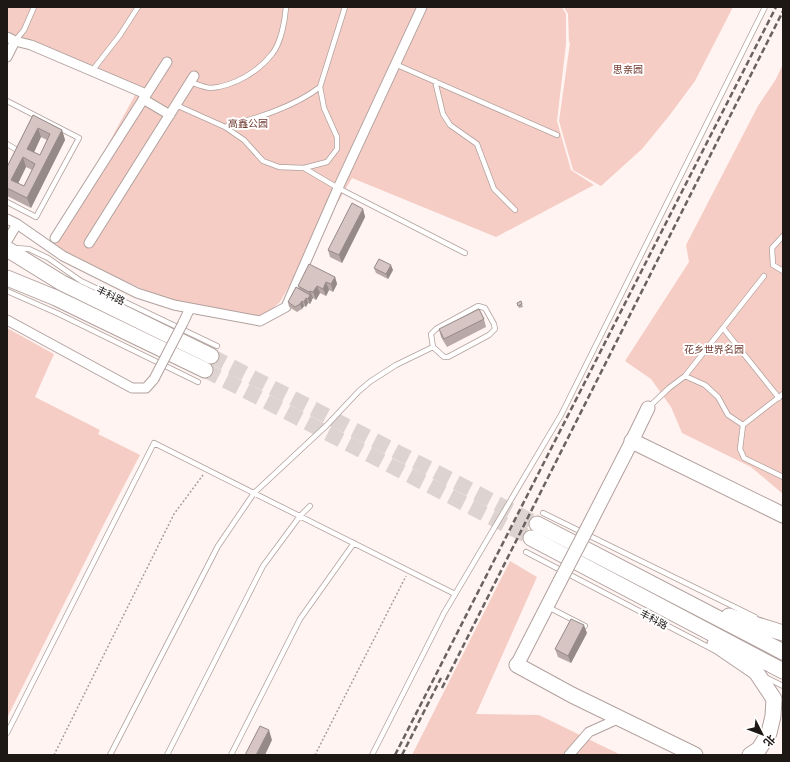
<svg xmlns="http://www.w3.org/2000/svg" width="790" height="762" font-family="'Public Sans','Noto Sans SC',sans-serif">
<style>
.green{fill:#f6cdc5}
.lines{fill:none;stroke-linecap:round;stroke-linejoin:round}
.primary-tunnel{stroke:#ddd3d1;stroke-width:15;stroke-dasharray:15 8;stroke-linecap:butt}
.lane-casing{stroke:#b1a19e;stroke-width:6}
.street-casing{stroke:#b1a19e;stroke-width:11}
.secondary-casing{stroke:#b1a19e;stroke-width:15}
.primary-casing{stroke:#b1a19e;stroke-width:17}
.path{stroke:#a89f9d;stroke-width:1.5;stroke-dasharray:2 2;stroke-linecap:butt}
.lane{stroke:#fff;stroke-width:4.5}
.street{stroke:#fff;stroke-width:9}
.secondary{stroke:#fff;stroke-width:13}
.primary{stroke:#fff;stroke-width:15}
.rail{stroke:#696260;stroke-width:2.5;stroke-dasharray:6 3;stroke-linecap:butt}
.street-bridge-casing{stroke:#b1a19e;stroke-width:11;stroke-linecap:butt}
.secondary-bridge-casing{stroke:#b1a19e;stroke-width:15;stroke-linecap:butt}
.street-bridge{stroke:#fff;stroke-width:9}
.secondary-bridge{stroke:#fff;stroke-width:13}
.wall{fill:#b8a9a7;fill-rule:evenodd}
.shaded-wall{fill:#968a88}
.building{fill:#d6c5c2;stroke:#968a88;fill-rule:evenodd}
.labels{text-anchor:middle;stroke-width:4;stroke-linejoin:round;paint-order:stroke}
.park-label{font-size:10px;fill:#723c33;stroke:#fff}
.street-label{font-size:10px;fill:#1d1716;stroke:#fff}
</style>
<rect width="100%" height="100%" fill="#fff4f2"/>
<path class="green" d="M7,7H562L566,14V44L557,121L571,170L594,185L496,237L352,178L280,302L263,317L167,300L76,259L49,242L92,174L136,93L7,40Z
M564,7H733L695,81L669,116L642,149L601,186L573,170L559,121L570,43V42L569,43L568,14Z
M783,64V494L751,467L682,433L671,407L651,379L625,361L689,262L686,245L758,106L776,79Z
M7,328L54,354L35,397L100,430L98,434L140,455L105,522L7,718Z
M510,561L537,577L476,714L539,715L621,755H412Z"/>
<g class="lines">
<path class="primary-tunnel" d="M211,356L537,524
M205,370L531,538"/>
<g class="lane-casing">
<path id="lane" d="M15,41L24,30L34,7
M395,64L557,135
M92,71L120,35L138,7
M435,81L443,114L450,125L477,144L494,189L515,210
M190,82C196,84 205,88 211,88C234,86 258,72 272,54C281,43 285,21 286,7
M7,101L79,138L36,217L7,202
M176,105L225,127L244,140L263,161L279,167L304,168L327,162L337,149V137L324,108L320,87L345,7
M225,127C257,118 294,107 320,87
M7,144L17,150
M304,168L338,188L465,253
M783,236L772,248L773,265L783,271
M15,248L29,249L48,258L81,281L217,346
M7,291L59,314L198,382
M478,306L485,308L494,324L495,329L489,335L448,357H444L433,347L431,334L436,329Z
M723,328L779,398
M685,376L705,385L718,397L728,415L743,425
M783,394L743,425L740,449L744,458L783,477
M649,407L669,388L685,376L764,276
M543,513L755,617
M526,552L714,650
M548,607L585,626
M765,677L783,686
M7,733L154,443L455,594
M110,755L218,546L254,493L327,425L359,391L371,381L396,365L433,347
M167,755L263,566L300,516L310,506
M231,755L300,619L354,543
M372,755L444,613L561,415L765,7"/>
</g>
<g class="street-casing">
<path id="street" d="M7,37L15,41L31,45L146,94
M7,57L15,41
M143,99L170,115
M7,219L17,224L63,256L137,293L174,305L260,321L286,307L338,188L422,7
M55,238L167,62
M7,241L17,224
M89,243L194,76
M7,320L132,388H146L154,379
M183,323L190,308
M569,755L589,732L620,718"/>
</g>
<g class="secondary-casing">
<path id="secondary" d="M588,527L632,441L648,408
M517,665L560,581"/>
</g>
<g class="primary-casing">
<path id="primary" d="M7,249L62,283L211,356
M7,278L56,298L205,370
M632,441L783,515
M537,524L783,652
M531,538L783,671
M729,616L783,633
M715,644L756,672L774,699L773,716L769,733L759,749L750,755
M517,665L572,695L695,755"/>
</g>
<path class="path" d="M54,755L174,514L203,475
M315,755L406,576"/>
<use href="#lane" class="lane"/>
<use href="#street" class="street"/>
<use href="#secondary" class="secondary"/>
<use href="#primary" class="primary"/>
<path class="rail" d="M442,688L783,11
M395,755L776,7
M402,755L441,678"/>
<g class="street-bridge-casing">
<path id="street-bridge" d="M154,379L183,323"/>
</g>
<g class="secondary-bridge-casing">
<path id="secondary-bridge" d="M560,581L588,527"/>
</g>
<use href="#street-bridge" class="street-bridge"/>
<use href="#secondary-bridge" class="secondary-bridge"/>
</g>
<path class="wall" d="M33,115L62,130L65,140L31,208L7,196V167ZM41,137L47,140L40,155L34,152ZM26,167L32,170L24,186L18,183Z
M363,209L365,217L342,263L330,257L328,250Z
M374,268L393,270L388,279L376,273Z
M335,277L337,284L333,292L329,290L326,296L320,293L316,300L313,298L310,304L308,303L306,307L304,306L302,309L297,312L289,307L288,302L299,289L298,286Z
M521,301L523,307L519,308L517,303Z
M484,319L486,327L447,347L441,337L439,329Z
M587,633L571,663L558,657L555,649Z"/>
<path class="shaded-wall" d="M38,128L41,137L31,159L27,149Z
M62,130L65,140L31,208L27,198Z
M23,157L26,167L15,190L11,180Z
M363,209L365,217L342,263L339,255Z
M391,265L393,270L388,279L386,274Z
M335,277L337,284L333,292L331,284Z
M326,282L329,290L326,296L323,289Z
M317,286L320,293L316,300L313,292Z
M310,291L313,298L312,299L309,292Z
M310,295L312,300L310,304L308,299Z
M306,298L308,303L306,307L304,302Z
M302,301L304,306L302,309L300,304Z
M584,625L587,633L571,663L568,656Z
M269,730L272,740L265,755H256Z"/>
<path class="building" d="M33,115L62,130L27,198L7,188V167ZM38,128L50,134L40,155L27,149ZM23,157L35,164L24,186L11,180Z
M352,203L363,209L339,255L328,250Z
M379,259L391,265L386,274L374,268Z
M309,264L335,277L331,284L326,282L323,289L317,286L313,292L310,291L309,292L298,286Z
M296,287L310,295L308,299L306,298L304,302L302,301L300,304L295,307L288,302Z
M521,301L522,304L518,306L517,303Z
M479,309L484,319L444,339L439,329Z
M571,619L584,625L568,656L555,649Z
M260,726L269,730L256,755H245Z"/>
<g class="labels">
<g class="park-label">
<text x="628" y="73">思亲园</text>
<text x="248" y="127">高鑫公园</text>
<text x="714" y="353">花乡世界名园</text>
</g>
<g class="street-label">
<text transform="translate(111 295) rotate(26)" y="4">丰科路</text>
<text transform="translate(654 619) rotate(28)" y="4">丰科路</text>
</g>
</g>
<rect width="790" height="762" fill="none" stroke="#1d1716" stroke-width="16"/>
<g transform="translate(762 734) rotate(132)" stroke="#ffffff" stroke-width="3" paint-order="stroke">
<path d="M0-3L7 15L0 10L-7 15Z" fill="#1d1716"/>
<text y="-6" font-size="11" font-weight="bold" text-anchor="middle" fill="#1d1716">北</text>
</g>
</svg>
